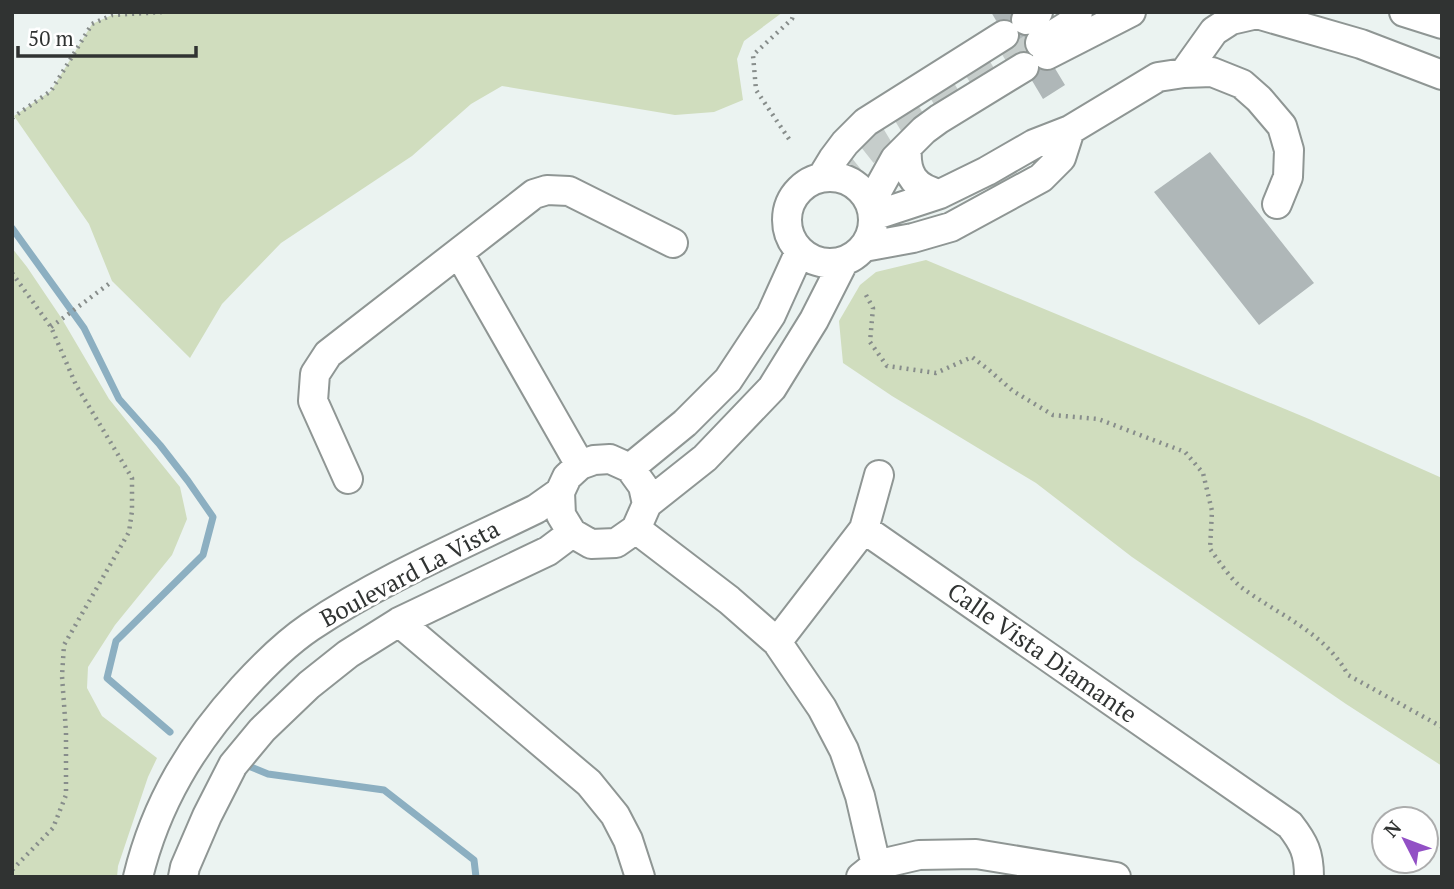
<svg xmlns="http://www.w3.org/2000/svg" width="1454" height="889" font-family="'PT Serif',serif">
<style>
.green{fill:#d0ddbe}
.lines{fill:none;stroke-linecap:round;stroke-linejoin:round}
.stream{stroke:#8cafc1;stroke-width:7}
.building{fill:#afb7b8}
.minor-tunnel{stroke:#c6cdcb;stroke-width:28;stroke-dasharray:28 14;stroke-linecap:butt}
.minor-casing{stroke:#8f9694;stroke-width:32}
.path{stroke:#878d8b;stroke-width:4.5;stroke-dasharray:2 5;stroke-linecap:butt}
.minor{stroke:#fff;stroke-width:28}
.labels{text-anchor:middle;stroke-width:6;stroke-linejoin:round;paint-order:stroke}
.street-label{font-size:24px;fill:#303332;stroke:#fff}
</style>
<rect width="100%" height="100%" fill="#ebf3f1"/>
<path class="green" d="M163,12H783L744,41L737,59L743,100L714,112L675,115L502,86L471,104L412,156L281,243L222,304L190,358L112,281L89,224L14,116L51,91L92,24L112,15Z
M12,248L27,267L62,319L109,399L180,487L187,519L172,555L115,625L88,667L87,688L102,716L157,758L148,777L118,866L117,877H12Z
M926,260L1309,419L1442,478V766L1346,704L1132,557L1036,483L892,396L843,363L839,321L860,285L876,272Z"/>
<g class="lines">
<path class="stream" d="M12,228L84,328L119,399L160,445L188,481L213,517L203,555L116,641L107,678L170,732
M246,765L268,774L384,790L474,860L476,877"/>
</g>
<path class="building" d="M991,12H1021L1065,85L1043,99Z
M1210,152L1314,283L1259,325L1154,192Z"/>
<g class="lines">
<path class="minor-tunnel" d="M832,178L885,136L1040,43"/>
<g class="minor-casing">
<path id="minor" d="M1404,12L1442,24
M1026,20L1038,12
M1040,43L1069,25L1078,12
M1047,55L1131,12
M1184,73L1214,31L1231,20L1257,14L1361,44L1442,75
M907,148C905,174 914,188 940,194
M822,177L833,159L845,143L866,122L1004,35
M787 220a43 43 0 1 1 86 0a43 43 0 1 1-86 0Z
M870,204L895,159L924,130L939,119L1024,67
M873,216L940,194L987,171L1034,144L1070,130L1158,77L1184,73L1212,72L1242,84L1259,99L1282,126L1289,150L1288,177L1277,204
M864,247L913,238L951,227L1041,178L1061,158L1070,130
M459,253L580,465
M610,459L630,468L643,486L647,504L636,529L616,543L591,544L572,533L561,515L560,492L567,477L580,465L594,460Z
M630,468L685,423L728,380L771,315L800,251
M348,479L313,401L315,374L328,354L534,194L547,190L569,191L673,243
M647,504L705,458L772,388L814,320L844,261
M636,529L729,600L777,642L822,708L844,750L860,796L876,865
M864,529L1290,825C1304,843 1309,853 1309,877
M399,622L589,783L615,815L628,840L640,877
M777,642L864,529L879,475
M138,877C156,803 192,744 243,688C263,666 285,644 310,627C380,580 460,546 536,509L560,492
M183,877L185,867L207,816L233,765L262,730L309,685L348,654L399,622L548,551L572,533
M861,877L876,865L919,855L976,854L1116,877"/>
</g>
<path class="path" d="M12,118L51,91L92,24L112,15L163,12
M789,139L756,90L753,55L792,19L794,12
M12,273L51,327L76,385L132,478V511L129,532L64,645L62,676L66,732V795L53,828L12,870
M866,295L873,308L870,342L887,366L936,373L972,357L989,370L1013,391L1053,415L1098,419L1185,452L1203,473L1212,511L1210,549C1219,561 1229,577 1241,587C1278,615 1325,632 1348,675L1442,727
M51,327L110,283"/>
<use href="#minor" class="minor"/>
</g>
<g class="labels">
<g class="street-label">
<text transform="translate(410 574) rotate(-28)" y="8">Boulevard La Vista</text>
<text transform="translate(1042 653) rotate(35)" y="8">Calle Vista Diamante</text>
</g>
</g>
<rect width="1454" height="889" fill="none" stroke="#303332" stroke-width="28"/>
<g transform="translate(1405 840) rotate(312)"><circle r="33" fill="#ffffff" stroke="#acadad" stroke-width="2"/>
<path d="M0-5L12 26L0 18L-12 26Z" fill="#9250c5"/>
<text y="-10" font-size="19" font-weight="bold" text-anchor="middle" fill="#303332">N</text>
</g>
<path d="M18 46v10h178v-10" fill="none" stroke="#303332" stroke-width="3.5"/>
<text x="28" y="46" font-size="21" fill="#303332" stroke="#ffffff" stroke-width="5" paint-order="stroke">50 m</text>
</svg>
